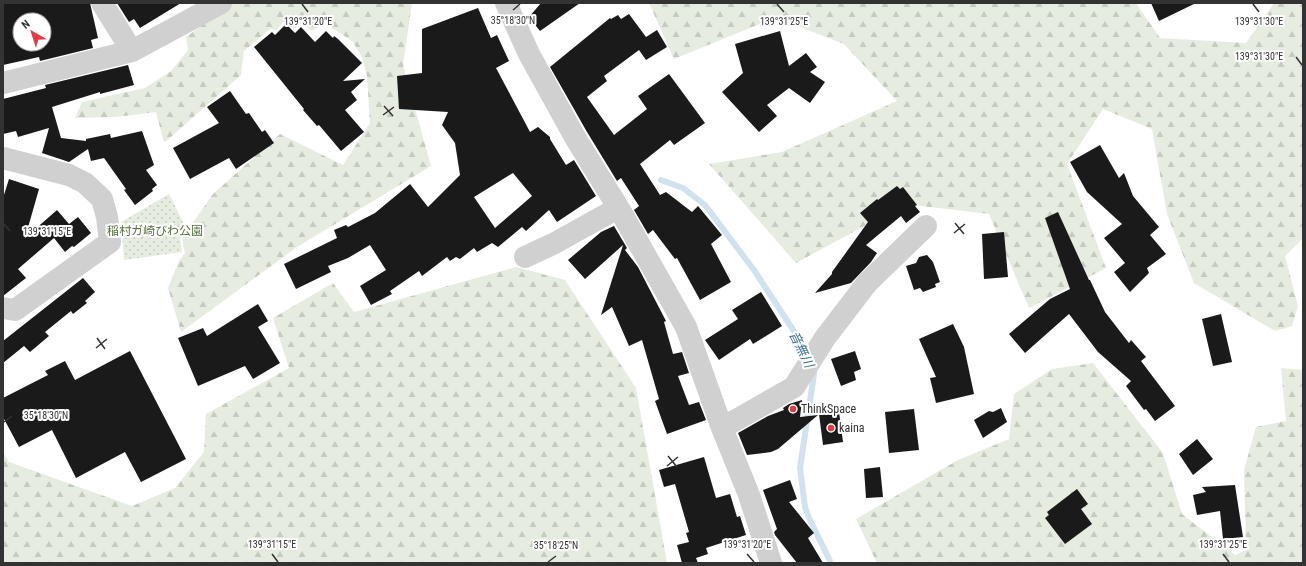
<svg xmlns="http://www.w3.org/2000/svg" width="1306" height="566" font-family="'Roboto Condensed','Noto Sans JP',sans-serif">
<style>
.forest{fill:url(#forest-firs)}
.park{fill:url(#park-dots)}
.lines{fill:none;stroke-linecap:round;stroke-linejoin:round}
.stream{stroke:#cfe2ee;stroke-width:6}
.building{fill:#1a1a1a;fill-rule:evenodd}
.minor{stroke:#d0d0d0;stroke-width:22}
.ticks{fill:none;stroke:#333;stroke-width:1.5}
.poi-dot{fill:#e63946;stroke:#fff;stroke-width:1.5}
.labels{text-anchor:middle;stroke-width:4;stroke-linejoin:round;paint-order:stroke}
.park-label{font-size:12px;fill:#56703f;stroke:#fff}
.poi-label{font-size:12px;fill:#333;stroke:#fff;text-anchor:start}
.water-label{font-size:13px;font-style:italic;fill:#3f7597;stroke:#fff}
.ticks-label{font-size:10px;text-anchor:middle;fill:#333;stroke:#fff;stroke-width:4;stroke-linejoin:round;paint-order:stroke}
</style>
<defs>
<pattern id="forest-firs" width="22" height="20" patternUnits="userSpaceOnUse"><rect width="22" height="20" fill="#e6ecdf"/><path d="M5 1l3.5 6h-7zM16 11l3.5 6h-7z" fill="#c6cbc0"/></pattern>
<pattern id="park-dots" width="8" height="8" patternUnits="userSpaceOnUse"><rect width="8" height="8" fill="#e6ecdf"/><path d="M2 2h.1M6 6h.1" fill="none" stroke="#c6cbc0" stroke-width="1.8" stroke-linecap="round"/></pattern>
</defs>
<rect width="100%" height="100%" fill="#fff"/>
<path class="forest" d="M232,3H412L403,65L431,166L297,247L181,332L168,288L179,261L185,253L182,238L213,194L280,134L343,165L370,123L367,76L362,57L352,41L326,24L311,31L303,22L294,29L285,21L276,30L270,29L244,51L241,75L164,143L156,112L116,117L75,118L82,102L145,88L171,71L188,50L186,37Z
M649,3H1136L1160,38L1246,43L1274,3H1303V238L1285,256L1298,306L1292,326L1275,331L1194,283L1167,214L1152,129L1103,109L1067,164L1106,268L1029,308L989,214L905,204L796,263L709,164L782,152L897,101L844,44L805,29L779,16L674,59Z
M516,267L565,280L636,388L667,563H3V452L9,462L132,506L175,488L204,452L206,414L289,368L273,318L333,283L354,312Z
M1093,363L1163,453L1182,514L1235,555L1246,550L1244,470L1256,427L1286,421L1281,368L1303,370V563H877L856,519L958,460L1009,439L1014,394L1052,369Z"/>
<path class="park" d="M169,194L187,230L180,237L182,252L124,260L121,222Z"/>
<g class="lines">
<path class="stream" d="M661,180L683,188L705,205L754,270L801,342L807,357
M812,369L814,374L800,468L805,507L809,518L831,563"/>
</g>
<path class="building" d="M3,3H90L98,38L91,40L93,48L40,61L39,57L3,65ZM20,20H44V44H20Z
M117,3H181L140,28L134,19L129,22Z
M541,3H580L540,31L529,17Z
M1151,3H1196L1159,21Z
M478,8L491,38L497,35L509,61L496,68L530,132L538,127L550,137V139L566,165L574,160L596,196L557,222L549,210L526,231L522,227L498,247L492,243L477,252L474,248L460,259L456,257L450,261L447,257L422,276L419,271L390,291L392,294L371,305L360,286L386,270L370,245L348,258L328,266L331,272L296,289L284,264L337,238L334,230L346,225L348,227L375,213L410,184L428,207L460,175L455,143L442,125L448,112L399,109L397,76L422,73V29ZM513,173L532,196L495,228L474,197Z
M629,14L646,37L657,30L667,47L646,60L639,50L604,76L607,81L587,97L614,135L647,109L638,96L669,74L705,123L674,145L670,140L640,164L660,195L666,192L692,212L698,206L722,235L711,244L731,282L700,300L677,258L675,259L653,230L648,234L634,210L639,206L621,178L617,181L587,132L550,67L610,18L611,19L618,15L621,19Z
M286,24L295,33L301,27L315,42L326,31L333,38L334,36L338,39L362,63L343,81L365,79L351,92L357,100L345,110L364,132L341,151L319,125L317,126L303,110L304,109L254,47L272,32L275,35Z
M780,31L789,66L806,53L817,67L810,72L825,82L810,103L789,88L767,105L777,116L759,132L722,92L743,73L735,44Z
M128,65L134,85L100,94V92L52,107L61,138L86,141V139L110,134L111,138L142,131L154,165L146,170L157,185L152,189L153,191L135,205L124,190L126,189L104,158L91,161L88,149L69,162L42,153L49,128L18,137L16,131L3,134V99L46,88L45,85Z
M230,91L246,114L249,113L262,132L265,130L274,143L236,169L229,158L190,179L173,148L219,123L207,107Z
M1100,145L1119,178L1124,173L1133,196L1159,227L1150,235L1166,254L1147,268L1149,273L1130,292L1114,272L1125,263L1104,238L1122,224L1087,192L1070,162Z
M9,179L39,189L25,238L57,210L69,224L78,217L91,233L74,247L72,246L65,252L54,238L18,269L26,278L3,296V198Z
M897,186L900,189L903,187L917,205L915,206L920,212L906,223L901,216L866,245L877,253L871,262L851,283L815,293L832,274V272L868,222L860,213L877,199L878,200Z
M1058,212L1089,280H1090L1105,312L1129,343L1131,340L1146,357L1141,361L1175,406L1155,421L1146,409L1144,410L1126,386L1131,381L1098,352L1069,314L1025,353L1009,334L1050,299L1070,289L1045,218Z
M614,226L627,248L625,250L638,267L666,321L664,322L673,354L682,352L689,373L678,376L689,405L699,402L706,420L667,434L655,401L659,399L642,340L629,346L612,307L601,315L623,245L585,279L568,260L601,232Z
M1004,232L1008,277L984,279L982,234Z
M927,255L933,262L940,282L935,284L936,287L923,292L920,288L914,290L906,266L916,263L919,257Z
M83,278L95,292L85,301L87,303L73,314L71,311L45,332L49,336L30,352L24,346L3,363V341Z
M761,292L782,326L753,344L750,339L719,360L705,340L738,319L732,310Z
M258,304L268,321L258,327L280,363L253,379L245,366L198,386L178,338L203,328L207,336Z
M1221,314L1232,362L1213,366L1202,319Z
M953,324L964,347L974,394L936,403L930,378L936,377L919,339Z
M130,351L186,459L141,482L125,452L76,478L52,430L19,447L3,417V398L48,375L45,371L65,361L75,380Z
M855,351L861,369L854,372L856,380L841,386L831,359Z
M802,400L800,417L818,415L778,449L771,452L747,455L738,433L768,416L784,410L783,408L789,404Z
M1001,408L1007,422L983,438L974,420L989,411L993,412Z
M914,409L919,450L889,453L885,412Z
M839,412L843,442L823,445L819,414Z
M1197,439L1213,459L1193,475L1179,454Z
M704,457L716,498L730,494L737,517L740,516L746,535L706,548L708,554L696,558L698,563H682L677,545L689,542L686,533L689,532L675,484L664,487L659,470Z
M880,467L883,497L866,498L864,469Z
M790,480L797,499L789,502L814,533L808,538L823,563H797L775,535L774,532L777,529L763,490Z
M1235,485L1243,537L1223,539L1220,511L1197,515L1193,495L1206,492L1202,487Z
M1077,489L1088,504L1081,509L1092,524L1065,544L1045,518L1049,515L1047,512Z"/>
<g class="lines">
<path class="minor" d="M102,3L132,51
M506,3L529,54L576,139L621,212L686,327L722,428L749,495L771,563
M3,83L132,51L221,3
M3,158L69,175L85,183L102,199L107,217L110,242L15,310L3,308
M525,257L553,244L618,208
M722,428L794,387L825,338L867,283L926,226"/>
</g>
<path class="ticks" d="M302,4L308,12M777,4L784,12M1253,4L1259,12M513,10L520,4M1296,57L1302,65M384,106L393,116M383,115L394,107M955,223L964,234M4,224L10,231M954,233L965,224M97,338L105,349M96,348L107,339M4,422L12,416M668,456L677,467M667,466L678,457M272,554L278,562M747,554L754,562M1223,554L1229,562M548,562L556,556"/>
<g class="poi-dot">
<circle cx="793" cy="409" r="4"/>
<circle cx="831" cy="428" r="4"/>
</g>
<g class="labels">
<g class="park-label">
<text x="155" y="235">稲村ガ崎びわ公園</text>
</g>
<g class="poi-label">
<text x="801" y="413">ThinkSpace</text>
<text x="839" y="432">kaina</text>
</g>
<g class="water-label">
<text transform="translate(802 349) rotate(64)" y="5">音無川</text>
</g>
</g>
<g class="ticks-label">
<text x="513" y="24">35°18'30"N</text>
<text x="308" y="25">139°31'20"E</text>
<text x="1259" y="25">139°31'30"E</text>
<text x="784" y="25">139°31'25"E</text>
<text x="1259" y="60">139°31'30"E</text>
<text x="47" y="235">139°31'15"E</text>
<text x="46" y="419">35°18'30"N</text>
<text x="272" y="548">139°31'15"E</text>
<text x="747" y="548">139°31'20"E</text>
<text x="1223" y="548">139°31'25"E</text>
<text x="556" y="549">35°18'25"N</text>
</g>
<rect width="1306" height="566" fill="none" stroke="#333333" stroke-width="8"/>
<g transform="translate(32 32) rotate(321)"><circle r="19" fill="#ffffff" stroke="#adadad"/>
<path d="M0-3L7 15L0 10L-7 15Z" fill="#e63946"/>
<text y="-6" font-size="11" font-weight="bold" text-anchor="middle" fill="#333333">N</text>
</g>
</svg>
